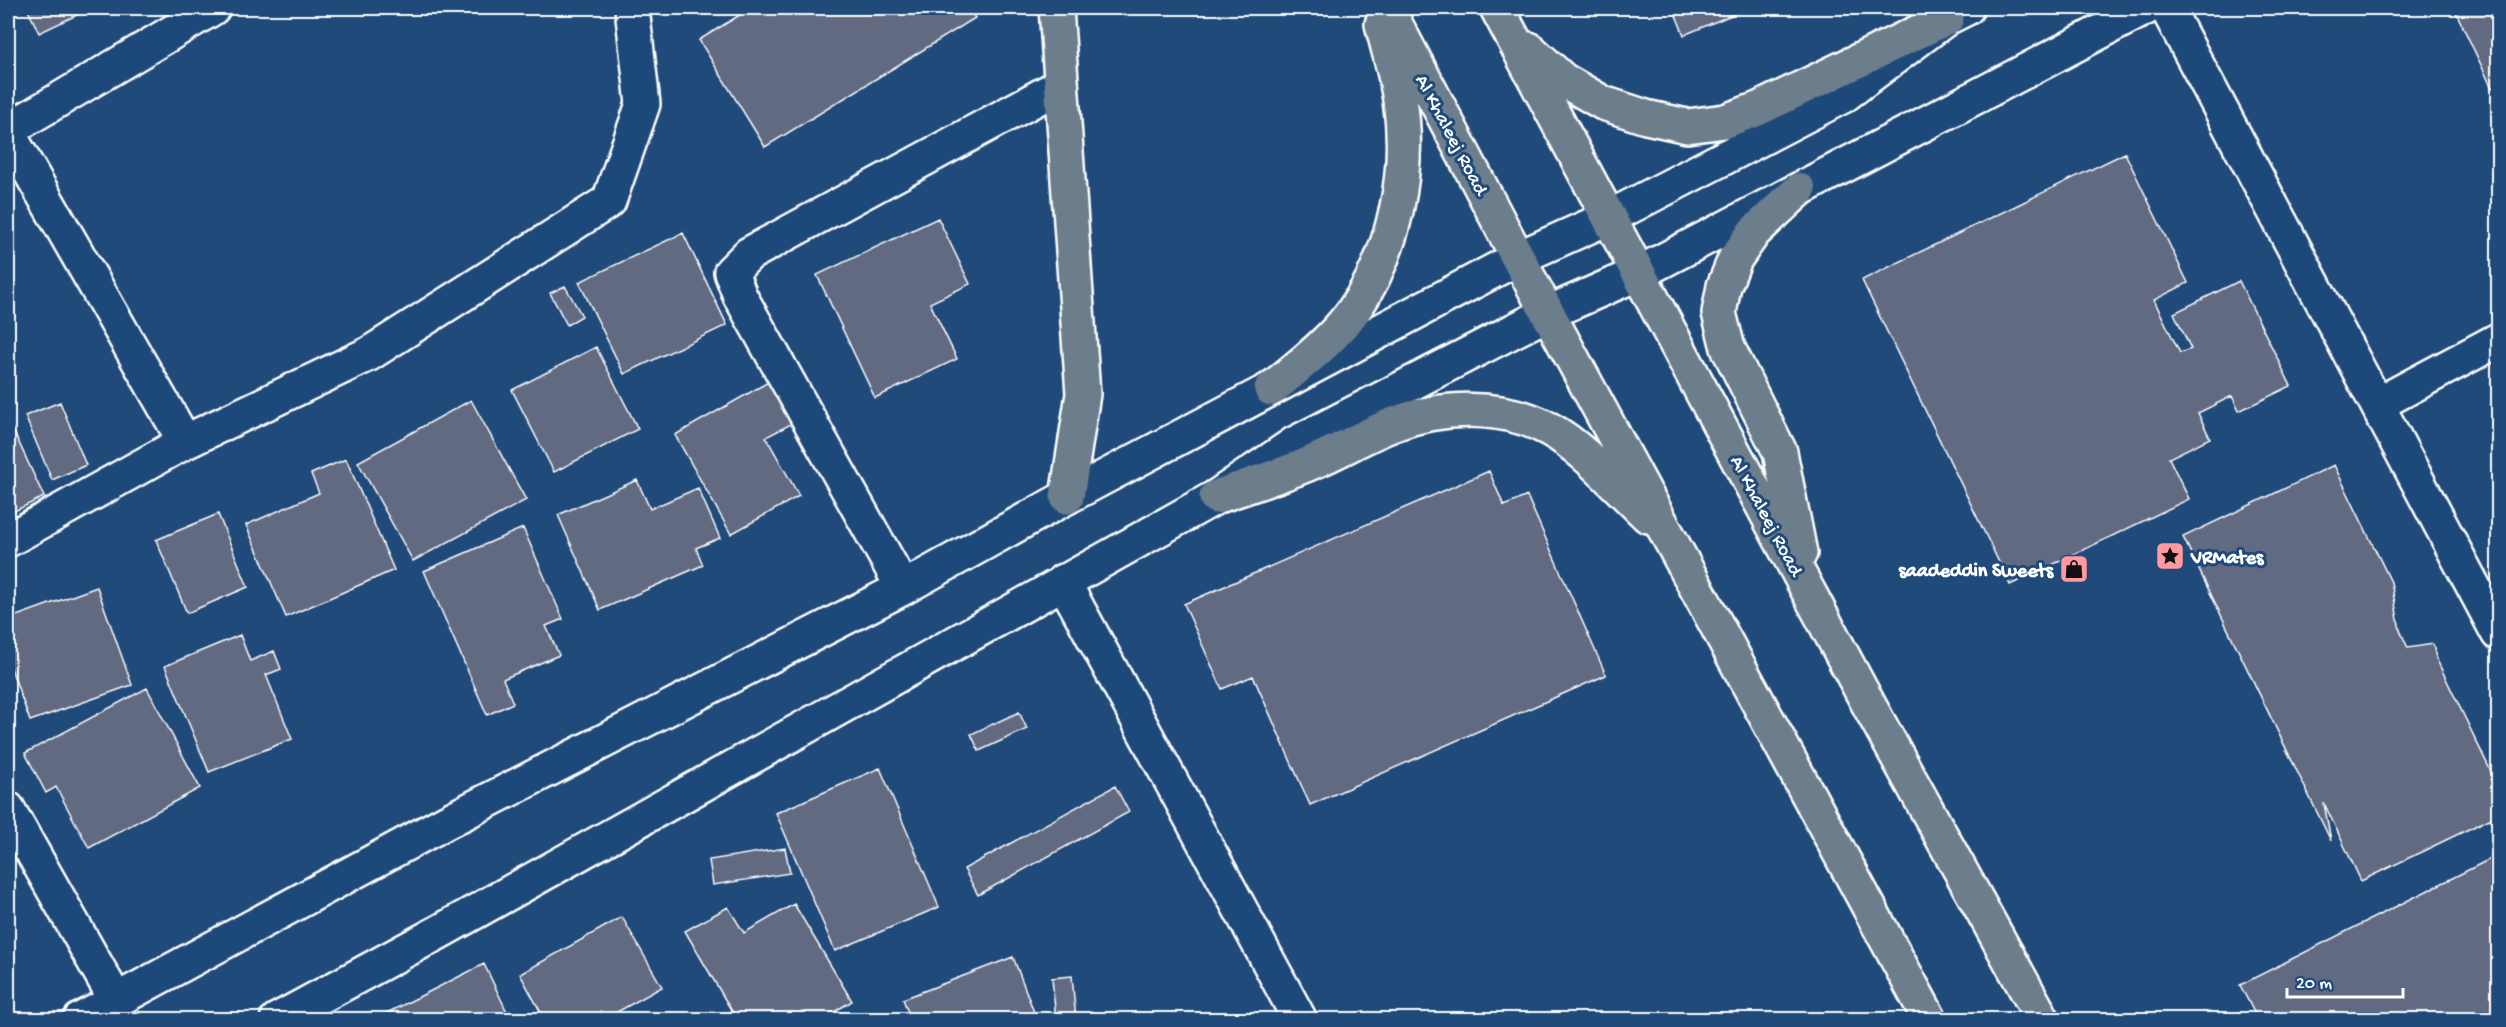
<svg xmlns="http://www.w3.org/2000/svg" width="2506" height="1027" font-family="'Gochi Hand',sans-serif">
<style>
.building{fill:#626b82;stroke:#fff;stroke-width:1.5}
.lines{fill:none;stroke-linecap:round;stroke-linejoin:round}
.minor-casing{stroke:#fff;stroke-width:38}
.major-casing{stroke:#fff;stroke-width:38}
.minor{stroke:#1f4a7a;stroke-width:33}
.major{stroke:#6c7d8b;stroke-width:33}
.labels{text-anchor:middle;stroke-width:6;stroke-linejoin:round;paint-order:stroke}
.street-label{font-size:20px;fill:#fff;stroke:#1f4a7a}
.poi-label{font-size:20px;font-weight:bold;fill:#fff;stroke:#1f4a7a;text-anchor:start}
</style>
<rect width="100%" height="100%" fill="#1f4a7a"/>
<filter id="ink" filterUnits="userSpaceOnUse"><feTurbulence type="fractalNoise" baseFrequency=".0167" numOctaves="2"/><feDisplacementMap in="SourceGraphic" scale="12" xChannelSelector="R" yChannelSelector="G"/><feConvolveMatrix kernelMatrix="1 2 1 2 8 2 1 2 1" color-interpolation-filters="sRGB"/></filter>
<g filter="url(#ink)">
<path class="building" d="M27,8H76L79,14L39,33Z
M751,8H969L975,18L765,147L699,40Z
M1673,8H1748L1684,35Z
M2454,8H2498V85L2492,88Z
M2125,153L2188,283L2154,300L2180,353L2191,349L2174,313L2239,281L2291,386L2239,411L2232,396L2198,413L2210,438L2169,458L2189,499L2010,585L1862,280Z
M938,218L970,284L930,303L957,359L875,398L817,275Z
M683,233L727,325L624,374L579,282Z
M565,286L582,316L567,325L550,293Z
M596,347L638,429L554,472L512,390Z
M770,381L793,423L766,437L799,496L731,534L675,435Z
M471,400L526,500L413,561L358,462Z
M60,402L86,465L52,480L25,416Z
M8,419L44,497L8,514Z
M346,459L394,570L286,617L246,525L319,493L311,474Z
M2334,465L2391,582L2400,630L2408,648L2433,644L2436,658L2498,786V815L2361,881L2324,803L2331,841L2183,537Z
M1489,471L1504,506L1527,496L1606,675L1310,805L1253,676L1222,689L1184,604Z
M637,480L650,509L698,488L720,538L696,548L703,565L600,610L558,515Z
M218,514L248,587L187,613L156,540Z
M523,528L563,619L546,626L559,655L503,679L513,703L487,715L424,571Z
M97,587L132,685L30,721L8,660V619Z
M240,635L250,661L274,651L281,669L266,675L292,739L209,772L165,666Z
M147,688L200,788L89,848L56,787L46,793L25,753Z
M1019,712L1027,729L979,751L971,734Z
M880,768L939,907L835,951L776,813Z
M1115,786L1129,812L978,895L964,869Z
M785,848L790,873L713,885L709,860Z
M2498,855V1020H2258L2240,985Z
M794,904L852,1001L821,1020H737L685,931L728,907L744,933Z
M622,917L662,987L603,1020H545L520,974Z
M8,943L15,958L8,961Z
M1013,957L1037,1020H911L903,999Z
M484,964L511,1020H373Z
M1072,976L1076,1020H1056L1052,978Z"/>
<g class="lines">
<g class="minor-casing">
<path id="minor" d="M2167,8L2498,633
M8,130L213,8
M8,133L185,442
M2378,404L2498,340
M8,540L185,442L369,354L609,201L643,104L632,8
M1063,581L1300,1020
M903,588L740,296L731,272L749,254L1061,85
M8,809L116,1000
M80,1020L446,822L903,588L1067,497L1518,258L1610,217L1843,96L1947,18L1967,8
M277,1020L441,931L1216,497L1294,444L1548,313L1639,273L2146,8"/>
</g>
<g class="major-casing">
<path id="major" d="M1056,8L1083,394L1067,497
M1387,8L1518,258L1930,1020
M1497,8L1870,707L2043,1020
M1529,49L1563,80L1603,103L1646,117L1687,126L1725,121L1758,109L1947,18
M1799,190L1754,232L1735,259L1724,286L1719,313L1728,348L1780,452L1800,553
M1271,389C1300,365 1332,341 1354,310C1395,251 1411,170 1400,100C1396,74 1388,49 1382,24
M1216,497C1249,485 1284,475 1315,461C1341,450 1367,434 1394,424C1441,406 1503,404 1549,429C1583,447 1620,490 1648,516"/>
</g>
<use href="#minor" class="minor"/>
<use href="#major" class="major"/>
</g>
</g>
<defs>
<g id="sight-square" transform="scale(1.5)"><rect x="-9" y="-9" width="18" height="18" rx="4" fill="#ff9aa2" stroke="#1f4a7a"/><path d="M0-6L1.8-2.2L6-1.7L2.9 1.2L3.7 5.4L0 3.3L-3.7 5.4L-2.9 1.2L-6-1.7L-1.8-2.2Z" fill="#111"/></g>
<g id="shop-square" transform="scale(1.5)"><rect x="-9" y="-9" width="18" height="18" rx="4" fill="#ff9aa2" stroke="#1f4a7a"/><path d="M-5-2.5h2.3a2.7 3.5 0 0 1 5.4 0H5L5.5 6h-11ZM-1.5-2.5h3a1.5 2.3 0 0 0-3 0Z" fill="#111"/></g>
</defs>
<g fill-rule="evenodd">
<use href="#sight-square" x="2170" y="556"/>
<use href="#shop-square" x="2074" y="569"/>
</g>
<g class="labels">
<g class="street-label">
<text transform="translate(1453 134) rotate(62)" y="7">Al Khaleej Road</text>
<text transform="translate(1768 515) rotate(62)" y="7">Al Khaleej Road</text>
</g>
<g class="poi-label">
<text x="2191" y="563">VRMates</text>
<text x="2053" y="576" text-anchor="end">saadeddin Sweets</text>
</g>
</g>
<rect width="2506" height="1027" fill="none" stroke="#1f4a7a" stroke-width="30"/>
<rect x="15" y="15" width="2476" height="997" fill="none" stroke="#fff" stroke-width="2" filter="url(#ink)"/>
<path d="M2287 988v9h116v-9" fill="none" stroke="#ffffff" stroke-width="3"/>
<text x="2296" y="988" font-size="18" fill="#ffffff" stroke="#1f4a7a" stroke-width="4.5" paint-order="stroke">20 m</text>
</svg>
